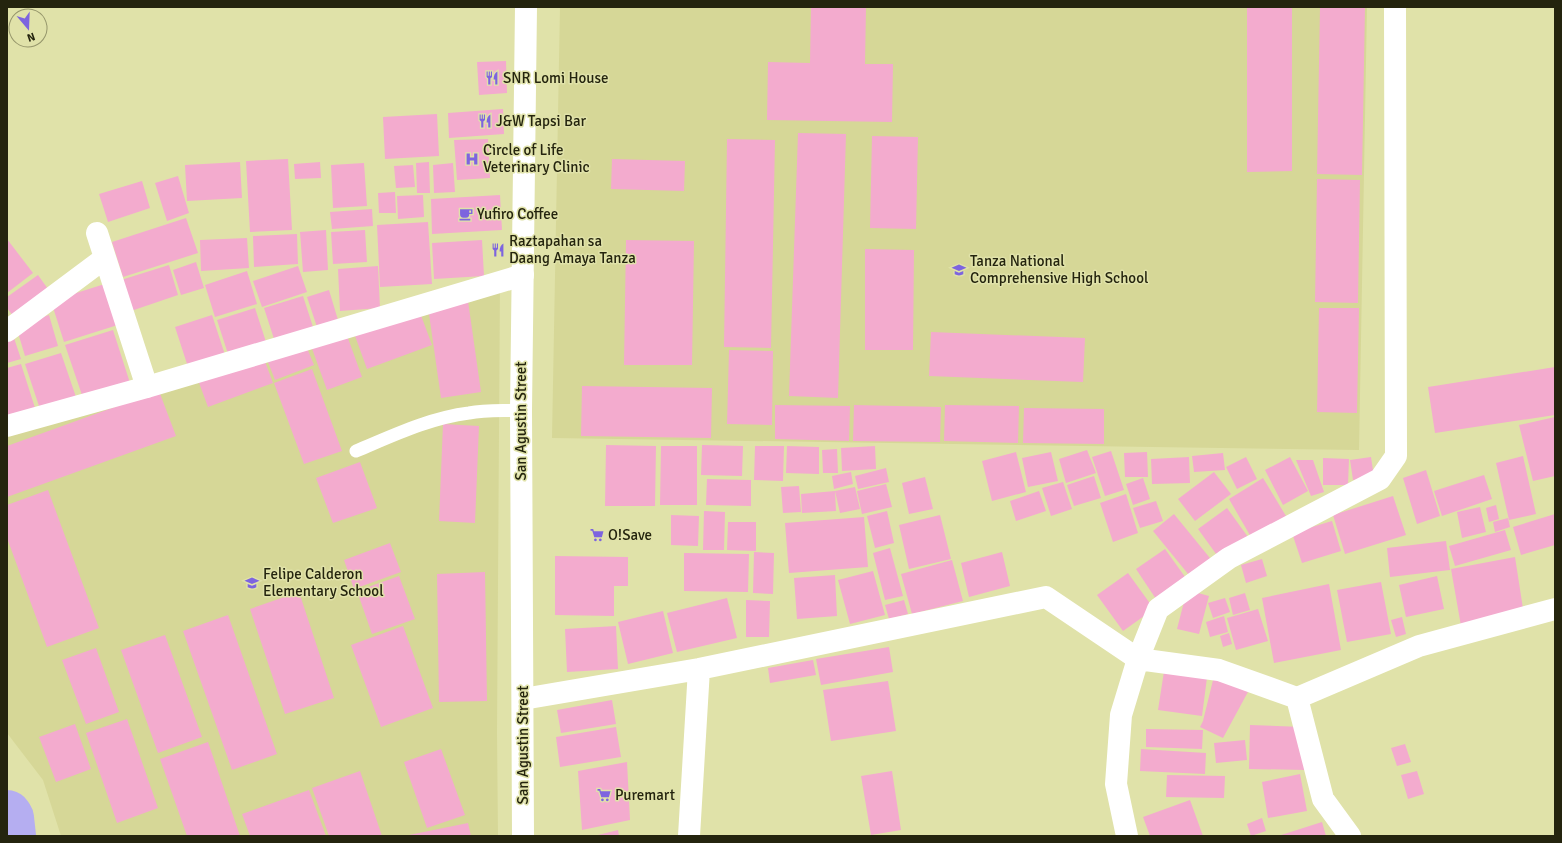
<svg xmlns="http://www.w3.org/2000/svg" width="1562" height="843" font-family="Signika,sans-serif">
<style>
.built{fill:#d6d797}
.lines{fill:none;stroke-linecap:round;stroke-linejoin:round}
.river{stroke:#b5aef1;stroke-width:50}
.building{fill:#f3abce}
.service{stroke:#fff;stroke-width:13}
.minor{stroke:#fff;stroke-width:22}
.secondary{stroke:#fff;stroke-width:22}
.labels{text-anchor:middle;stroke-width:3;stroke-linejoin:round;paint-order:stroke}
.poi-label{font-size:15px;fill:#24240e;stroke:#e0e2a9;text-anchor:start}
.street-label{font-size:15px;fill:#24240e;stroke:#e0e2a9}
</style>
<rect width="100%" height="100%" fill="#e0e2a9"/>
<path class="built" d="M560,7H1367L1359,450L552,438Z
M500,283L497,732L498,836H61L43,780L7,733V433Z"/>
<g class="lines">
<path class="river" d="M7,815L9,818L11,836"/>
</g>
<path class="building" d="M811,7H866L865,64H893L892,122L767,120L768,62L810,63Z
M1247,7H1292V171L1247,172Z
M1320,7H1365L1362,175L1317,174Z
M506,61L507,93L479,95L477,62Z
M503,109L504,134L449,138L448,113Z
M437,114L439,156L385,159L383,117Z
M798,133L846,134L838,398L789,396Z
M872,136L918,137L916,229L870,228Z
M488,139L490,178L457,180L454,140Z
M727,139L775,140L771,348L724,347Z
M288,159L292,230L250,232L246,161Z
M612,159L685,161L684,191L611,189Z
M240,162L242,198L187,201L185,165Z
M320,162L321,178L295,179L294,164Z
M429,162L430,193H417L416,163Z
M364,163L367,206L333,208L331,165Z
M453,163L455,192L434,193L433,165Z
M413,165L415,187L396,188L394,166Z
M178,176L189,213L167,221L155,183Z
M1317,179L1360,180L1358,303L1315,302Z
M142,181L150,208L108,222L99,194Z
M395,192L396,213H379L378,193Z
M423,195L424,217L398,219L397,196Z
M500,195L502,230L432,234L431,199Z
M372,209L373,226L332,229L330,212Z
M186,218L198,253L123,277L112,242Z
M428,222L432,284L380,287L377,225Z
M326,230L328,270L303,272L300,232Z
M365,230L367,262L333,264L331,232Z
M297,234L298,264L254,267L253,236Z
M247,238L249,268L201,271L200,240Z
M7,239L33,273L7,293Z
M482,240L484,276L434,279L432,243Z
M626,240L694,241L692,365H624Z
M865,249L914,250L913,350H865Z
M196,262L204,288L181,295L173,270Z
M169,265L178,295L131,311L121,280Z
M298,266L307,292L262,307L253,281Z
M378,266L380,308L340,311L338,269Z
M247,271L257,304L215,317L205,285Z
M38,275L53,296L17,321L7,308V297Z
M111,282L124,323L64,342L51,301Z
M329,290L338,320L317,327L307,297Z
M303,296L314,330L275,342L264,308Z
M468,301L481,392L441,398L428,307Z
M255,308L267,345L229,357L217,320Z
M1319,308H1359L1357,413L1317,412Z
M419,310L432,345L367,369L354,333Z
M49,315L58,346L25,356L16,326Z
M212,315L226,358L189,370L175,327Z
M113,330L130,383L83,398L65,345Z
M345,330L362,377L327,390L310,343Z
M931,332L1085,338L1083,382L929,376Z
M14,338L21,359L7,363V341Z
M305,343L314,365L275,380L266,357Z
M729,350L773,351L772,425L727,424Z
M61,353L77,400L41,412L25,364Z
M263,356L273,383L208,407L198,380Z
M21,364L36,411L7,420V368Z
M1555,367V415L1435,433L1428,387Z
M312,369L342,451L304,464L274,383Z
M582,386L712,388L711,438L581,436Z
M159,391L176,436L7,497V446Z
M775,405L850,406L849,441L775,439Z
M854,405L941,407L940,442L853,441Z
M945,405L1019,406L1018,443L944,441Z
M1024,408L1104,409V444L1023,443Z
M1555,417V476L1533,481L1519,425Z
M443,424L479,426L475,523L439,521Z
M606,445L656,446L655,506H605Z
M702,445L743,446L742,476L701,475Z
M661,446H697V505H660Z
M755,446H784L783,481L754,480Z
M787,446L819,447V474L786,473Z
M875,446L876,469L842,471L841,448Z
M837,449L838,473H823L822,450Z
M1087,450L1096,473L1066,483L1059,459Z
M1111,451L1124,490L1105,496L1092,457Z
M1016,452L1026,492L992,501L982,461Z
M1051,452L1058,481L1028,487L1022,458Z
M1147,452L1148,477H1125L1124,453Z
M1223,453L1225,470L1194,472L1192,456Z
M1523,456L1536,514L1509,520L1496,463Z
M1189,457L1190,483L1152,484L1151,459Z
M1246,457L1257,479L1237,489L1226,467Z
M1290,457L1308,491L1283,505L1265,470Z
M1371,457L1374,477L1353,480L1350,460Z
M1323,458L1349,459L1348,485H1323Z
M1296,460H1313L1324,492L1311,496Z
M360,462L377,508L333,523L316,478Z
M886,468L889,482L858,489L855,476Z
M1426,470L1440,516L1417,524L1403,478Z
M851,472L853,484L834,489L832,476Z
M1214,472L1231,494L1195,521L1178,499Z
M1484,475L1492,499L1442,516L1434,491Z
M1094,476L1101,498L1074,506L1067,485Z
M925,477L933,509L909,514L902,483Z
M1143,478L1150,499L1133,505L1126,484Z
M1263,478L1286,516L1251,537L1229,499Z
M707,479L751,480V506L706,505Z
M1063,482L1072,509L1051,516L1042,488Z
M886,484L892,507L862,514L857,491Z
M799,486L801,512L783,513L781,487Z
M855,487L860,509L840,513L835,491Z
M48,490L99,628L47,647L7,538V505Z
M835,491L836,511L802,513L801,494Z
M1039,491L1046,511L1016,521L1010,501Z
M1126,494L1138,533L1113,542L1100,503Z
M1393,496L1406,535L1345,554L1333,515Z
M1156,501L1163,521L1140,528L1133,508Z
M1496,505L1499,519L1489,522L1486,508Z
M1480,507L1486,532L1462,538L1457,512Z
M1227,508L1248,537L1219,558L1198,529Z
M704,511L725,512L724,550H703Z
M887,511L894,543L875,548L867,516Z
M1174,514L1214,563L1193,580L1153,531Z
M1555,514V545L1521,555L1513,527Z
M671,515L699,516L698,546L671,545Z
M940,515L951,559L909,569L899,525Z
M864,517L868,567L789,573L785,523Z
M1508,518L1510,527L1495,532L1493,522Z
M1332,521L1341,551L1302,563L1292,533Z
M728,522H756V551L727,550Z
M1505,530L1511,550L1455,566L1449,546Z
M1446,541L1450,570L1390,577L1387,548Z
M390,543L401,572L354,589L344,560Z
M890,548L903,596L885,600L873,553Z
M1165,549L1188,581L1158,602L1136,569Z
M754,552L774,553L773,594L753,593Z
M1002,552L1010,586L969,597L961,563Z
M684,553L749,554L748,592L684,591Z
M555,556L628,557V586H614V616L555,615Z
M1515,557L1524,615L1461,626L1451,569Z
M1262,559L1267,576L1246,583L1241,565Z
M952,560L963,601L912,614L901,574Z
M873,571L885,615L850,624L838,580Z
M485,572L487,701L439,702L437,574Z
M1128,573L1154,609L1123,631L1097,595Z
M835,575L837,616L797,619L794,578Z
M399,576L415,619L372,634L357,591Z
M1437,576L1444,609L1406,617L1399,585Z
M1381,582L1391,634L1347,642L1337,590Z
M1329,584L1341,650L1274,663L1262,598Z
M1187,590L1209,596L1199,634L1177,629Z
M299,592L334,698L285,714L250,609Z
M1245,593L1250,610L1233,615L1229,598Z
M727,598L737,638L677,652L667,613Z
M1225,598L1230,612L1213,618L1208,603Z
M746,600L770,601L769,637H746Z
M904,600L908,614L889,619L885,605Z
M1258,609L1268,641L1236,650L1227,618Z
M663,611L673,653L628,664L618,622Z
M228,615L277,754L232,770L183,631Z
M1224,616L1228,632L1210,637L1206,622Z
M1402,617L1406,634L1396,637L1391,620Z
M403,626L433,708L381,727L351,645Z
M616,626L618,669L567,672L565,629Z
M1229,633L1232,644L1223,647L1220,636Z
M165,635L202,737L158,753L121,650Z
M889,647L893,672L821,685L816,659Z
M96,648L119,712L86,724L62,660Z
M813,660L816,675L770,683L768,668Z
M1165,665L1208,670L1202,716L1158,710Z
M1214,676L1249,690L1223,738L1200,727L1203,721Z
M888,681L896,731L831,741L823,690Z
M612,700L616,724L561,733L557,710Z
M127,719L158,808L117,823L86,733Z
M75,724L91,769L56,782L39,737Z
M1250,725L1303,727L1306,770L1249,769Z
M616,727L621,757L560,767L556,737Z
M1146,729L1203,730L1202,749L1146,747Z
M1245,740L1247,760L1216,763L1214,743Z
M208,742L240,836H187L160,759Z
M1405,744L1411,762L1397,766L1391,748Z
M441,749L465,815L427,828L404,762Z
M1141,749L1206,753L1205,774L1140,771Z
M627,762L630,820L582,830L578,771Z
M360,771L382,836H329L312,788Z
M892,771L901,830L871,835L861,776Z
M1417,771L1424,794L1408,799L1401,775Z
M1300,774L1307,811L1268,818L1262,782Z
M1167,775L1225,776L1224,798L1166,797Z
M309,790L326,836H250L242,814Z
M1190,800L1203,836H1150L1143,817Z
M1262,818L1266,831L1251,836L1247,824Z
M1322,822L1326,836H1278Z
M468,823L471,836H409V835Z
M618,830L619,836H598V835Z"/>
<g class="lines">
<path class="service" d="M356,451C392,436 429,418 469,413C486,410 504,411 521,410"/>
<path class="minor" d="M97,233L147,387
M7,331L105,258
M7,426L147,387L523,275
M1297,698L1323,799L1350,836
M523,699L699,669L1046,597L1138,659L1219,670L1297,698L1419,646L1555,609
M689,836L699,669
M1127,836L1116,784L1121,715L1138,659L1158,609L1229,558L1380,479L1396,456L1395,7"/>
<path class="secondary" d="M523,836L521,410L526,7"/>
</g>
<defs>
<g id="restaurant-bare" transform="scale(1.08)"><path d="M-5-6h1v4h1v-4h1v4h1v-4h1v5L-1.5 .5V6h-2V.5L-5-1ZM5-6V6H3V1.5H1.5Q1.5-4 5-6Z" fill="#7d64df" stroke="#e0e2a9" stroke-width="2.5" paint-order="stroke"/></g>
<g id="hospital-bare" transform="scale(1.08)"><path d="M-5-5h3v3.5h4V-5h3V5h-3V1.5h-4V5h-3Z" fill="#7d64df" stroke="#e0e2a9" stroke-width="2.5" paint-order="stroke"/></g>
<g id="cafe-bare" transform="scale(1.08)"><path d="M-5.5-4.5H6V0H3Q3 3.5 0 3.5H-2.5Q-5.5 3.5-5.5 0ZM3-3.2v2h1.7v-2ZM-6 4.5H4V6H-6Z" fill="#7d64df" stroke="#e0e2a9" stroke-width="2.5" paint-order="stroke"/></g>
<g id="school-bare" transform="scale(1.08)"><path d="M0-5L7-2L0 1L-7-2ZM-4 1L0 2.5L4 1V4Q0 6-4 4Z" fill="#7d64df" stroke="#e0e2a9" stroke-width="2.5" paint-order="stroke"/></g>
<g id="supermarket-bare" transform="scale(1.08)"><path d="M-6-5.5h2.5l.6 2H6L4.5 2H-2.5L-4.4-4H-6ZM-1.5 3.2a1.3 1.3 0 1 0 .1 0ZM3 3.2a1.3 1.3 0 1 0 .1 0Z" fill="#7d64df" stroke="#e0e2a9" stroke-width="2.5" paint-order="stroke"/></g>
</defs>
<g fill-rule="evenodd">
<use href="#restaurant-bare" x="492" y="78"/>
<use href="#restaurant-bare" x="485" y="121"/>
<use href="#hospital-bare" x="472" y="159"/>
<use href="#cafe-bare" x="466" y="214"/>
<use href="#restaurant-bare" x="498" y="250"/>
<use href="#school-bare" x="959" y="270"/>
<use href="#supermarket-bare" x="597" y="535"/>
<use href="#school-bare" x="252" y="583"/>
<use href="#supermarket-bare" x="604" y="795"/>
</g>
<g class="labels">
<g class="poi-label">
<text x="503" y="83">SNR Lomi House</text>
<text x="496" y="126">J&amp;W Tapsi Bar</text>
<text x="483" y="155">Circle of Life<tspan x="483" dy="17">Veterinary Clinic</tspan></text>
<text x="477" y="219">Yufiro Coffee</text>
<text x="509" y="246">Raztapahan sa<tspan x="509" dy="17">Daang Amaya Tanza</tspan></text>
<text x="970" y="266">Tanza National<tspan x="970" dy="17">Comprehensive High School</tspan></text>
<text x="608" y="540">O!Save</text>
<text x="263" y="579">Felipe Calderon<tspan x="263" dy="17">Elementary School</tspan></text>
<text x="615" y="800">Puremart</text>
</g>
<g class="street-label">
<text transform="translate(521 421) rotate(-90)" y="5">San Agustin Street</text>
<text transform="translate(523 745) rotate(-90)" y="5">San Agustin Street</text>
</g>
</g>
<rect width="1562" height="843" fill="none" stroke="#24240e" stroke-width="16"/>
<g transform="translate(28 28) rotate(161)"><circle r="19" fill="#e0e2a9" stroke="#95966b"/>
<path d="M0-3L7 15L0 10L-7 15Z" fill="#7d64df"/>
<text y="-6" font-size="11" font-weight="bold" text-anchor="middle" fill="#24240e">N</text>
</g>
</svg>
